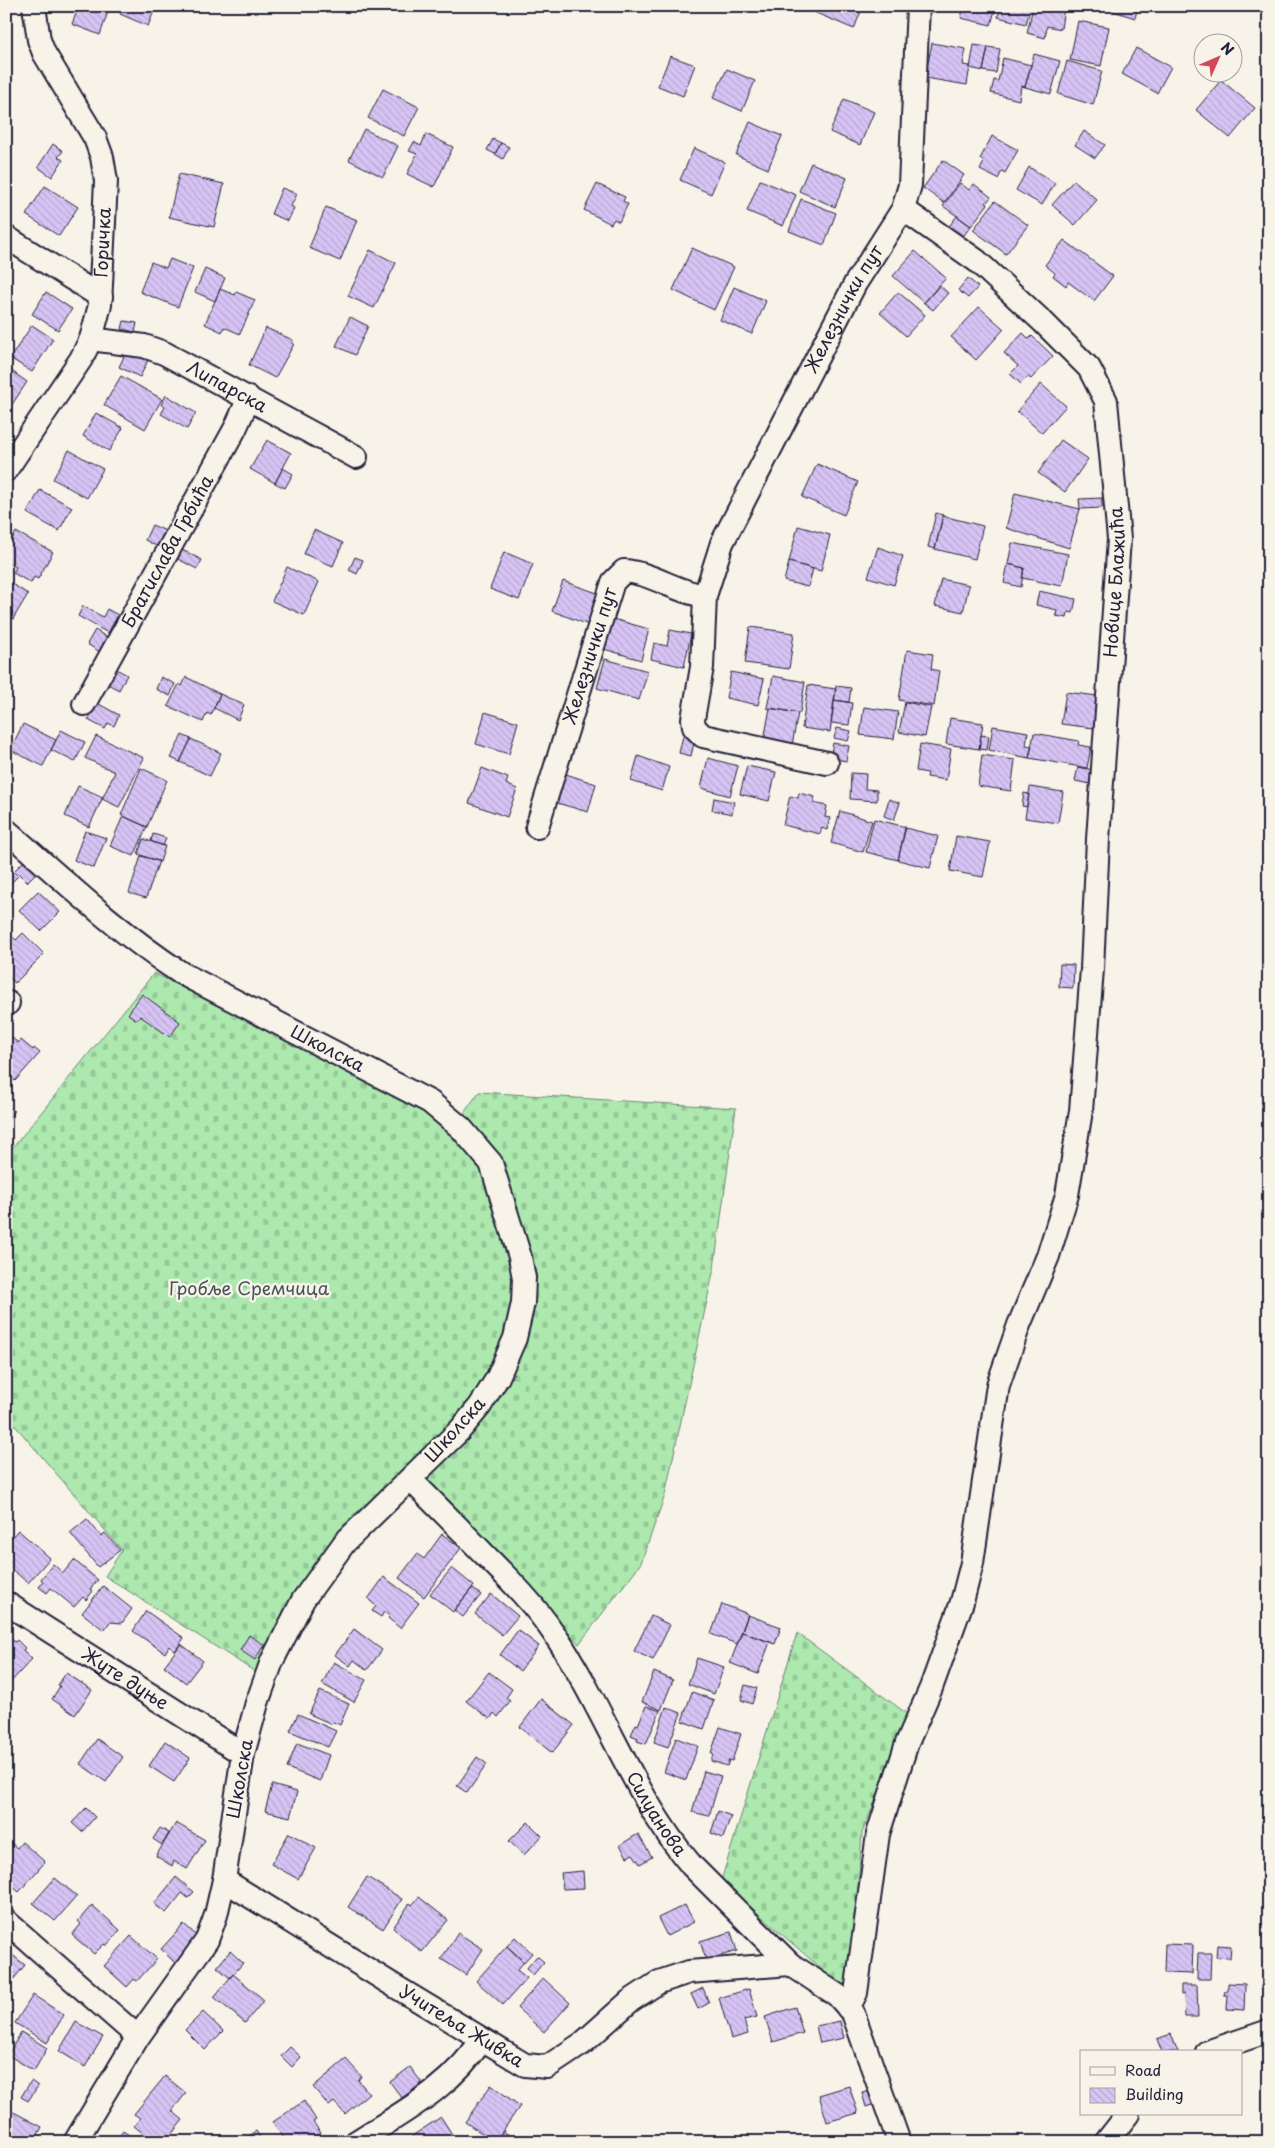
<svg xmlns="http://www.w3.org/2000/svg" width="1275" height="2148" font-family="'Playpen Sans',sans-serif">
<style>
.cemetery{fill:url(#cemetery-stones);stroke:#688675}
.building{fill:url(#building-back-hatch);stroke:#22223b}
.lines{fill:none;stroke-linecap:round;stroke-linejoin:round}
.minor-casing{stroke:#22223b;stroke-width:26}
.minor{stroke:#f7f3e8;stroke-width:22}
.labels{text-anchor:middle;stroke-width:5;stroke-linejoin:round;paint-order:stroke}
.street-label{font-size:18px;fill:#22223b;stroke:#f7f3e8}
.park-label{font-size:18px;fill:#455458;stroke:#f7f3e8}
</style>
<defs>
<pattern id="cemetery-stones" width="16" height="16" patternUnits="userSpaceOnUse" patternTransform="scale(1.25)"><rect width="16" height="16" fill="#ade9af"/><path d="M2 7V4a2 2 0 0 1 4 0v3zM10 15v-3a2 2 0 0 1 4 0v3z" fill="#95c897"/></pattern>
<pattern id="building-back-hatch" width="6" height="6" patternUnits="userSpaceOnUse" patternTransform="scale(1.25)"><rect width="6" height="6" fill="#d7c4f5"/><path d="M-1 5l2 2M0 0l6 6M5-1l2 2" fill="none" stroke="#b8a8d3"/></pattern>
</defs>
<rect width="100%" height="100%" fill="#f7f3e8"/>
<filter id="ink" filterUnits="userSpaceOnUse"><feTurbulence type="fractalNoise" baseFrequency=".02" numOctaves="2"/><feDisplacementMap in="SourceGraphic" scale="10" xChannelSelector="R" yChannelSelector="G"/><feConvolveMatrix kernelMatrix="1 2 1 2 8 2 1 2 1" color-interpolation-filters="sRGB"/></filter>
<g filter="url(#ink)">
<path class="cemetery" d="M154,973L419,1108L449,1134L479,1092L736,1108L714,1268L665,1495L641,1563L579,1644L408,1467L260,1675L105,1576L122,1550L6,1415V1300L11,1289L6,1285V1156Z
M797,1633L910,1716L862,1833L850,1994L721,1881Z"/>
<path class="building" d="M79,6H110L100,35L72,24Z
M124,6H156L148,26L120,14Z
M800,6H818L816,13Z
M818,6H863L854,29L816,13Z
M943,6H961L960,9Z
M964,6H996L991,25L961,18Z
M1001,6H1031L1026,24L998,17Z
M1044,6L1064,7L1061,29L1047,26L1045,38L1027,33L1033,7L1043,10Z
M1114,6H1138L1135,18L1113,11Z
M6,19L11,21L6,32Z
M1078,21L1109,27L1101,66L1070,60Z
M932,43L966,49L963,65L970,66L967,85L925,78Z
M974,45L988,47L983,71L970,68Z
M988,47L1000,49L996,73L983,71Z
M1136,48L1171,67L1157,93L1122,74Z
M1034,54L1060,61L1051,94L1025,87Z
M670,56L695,65L683,96L658,86Z
M1003,58L1031,65L1025,87L1021,86L1019,100L991,93L994,80L998,81Z
M1067,61L1102,71L1093,105L1058,94Z
M727,69L755,81L742,111L713,98Z
M1221,80L1255,108L1230,138L1196,110Z
M383,89L419,107L404,136L368,118Z
M844,99L874,112L860,145L830,132Z
M750,122L782,136L768,169L736,155Z
M364,129L398,146L383,177L349,160Z
M1084,131L1105,145L1095,158L1075,145Z
M426,134L453,147L434,187L407,174L417,154L409,151L414,142L421,146Z
M992,136L1018,150L1005,173L1002,171L998,179L980,170L984,162L980,159Z
M493,139L501,143L495,154L487,150Z
M501,143L509,147L503,159L495,154Z
M53,144L63,151L58,157L63,160L52,177L38,167Z
M694,148L725,162L711,194L680,180Z
M943,160L964,175L944,203L923,188Z
M811,163L847,178L835,207L799,191Z
M1029,167L1055,183L1042,205L1016,190Z
M179,174L224,184L214,227L169,217Z
M760,180L796,195L783,226L747,211Z
M1074,180L1097,200L1075,225L1052,205Z
M960,183L969,190L974,184L991,197L986,203L988,204L971,226L943,206Z
M597,184L625,197L623,201L628,204L619,222L614,219L611,224L584,210Z
M45,186L78,207L59,236L26,215Z
M282,188L297,194L291,206L294,208L288,221L271,214Z
M801,199L836,213L824,245L789,231Z
M995,201L1028,225L1006,254L973,230Z
M326,207L357,220L340,261L309,248Z
M957,216L971,226L961,239L947,229Z
M1064,240L1113,276L1094,301L1068,282L1066,286L1053,276L1055,273L1045,265Z
M692,248L734,267L714,310L673,290Z
M370,250L396,263L374,308L348,296Z
M915,251L946,278L924,303L893,276Z
M170,259L193,268L178,307L140,292L151,262L166,268Z
M205,269L225,278L215,301L195,292Z
M968,278L978,287L968,298L958,290Z
M939,285L948,293L933,310L924,303Z
M734,287L766,301L752,334L720,320Z
M220,289L235,295L236,292L255,300L240,334L224,327L222,332L205,324Z
M46,292L72,309L58,330L32,314Z
M898,292L925,315L906,336L880,313Z
M979,307L1004,329L976,360L951,337Z
M350,317L368,326L355,355L336,346Z
M124,321L137,323L135,332L122,329Z
M32,325L53,339L32,372L10,358Z
M266,328L293,340L292,343L294,344L275,378L249,365Z
M1023,333L1029,339L1032,336L1053,356L1031,379L1028,377L1021,384L1010,374L1018,366L1004,353Z
M127,350L148,360L140,377L119,367Z
M6,367L27,382L7,412L6,411Z
M121,376L162,399L145,429L104,405Z
M1041,384L1066,406L1042,433L1017,411Z
M166,395L196,413L187,429L161,414L165,407L161,405Z
M96,413L123,428L109,451L83,436Z
M267,440L291,453L275,483L250,469Z
M1061,440L1088,459L1065,492L1038,473Z
M69,450L103,469L87,498L53,479Z
M817,464L858,482L844,515L802,497Z
M283,468L293,474L285,488L275,483Z
M40,490L72,507L59,531L27,513Z
M1015,493L1080,509L1069,548L1006,528Z
M1102,498V508L1080,509L1079,499Z
M936,513L943,515L935,549L928,547Z
M943,516L983,526L975,559L935,549Z
M152,525L166,531L158,547L145,540Z
M798,526L830,535L821,571L789,562Z
M314,530L343,543L333,566L304,554Z
M16,532L53,552L38,579L34,577L31,583L13,573L16,567L6,562V550Z
M1012,543L1068,554L1062,586L1022,578L1024,568L1008,564Z
M878,547L903,556L894,585L868,577Z
M182,550L202,560L197,569L178,559Z
M504,552L533,564L519,600L490,589Z
M355,557L363,560L357,574L349,570Z
M789,562L813,569L808,587L784,581Z
M1008,564L1024,568L1021,587L1004,583Z
M287,567L319,582L304,615L272,601Z
M941,579L969,585L963,612L935,606Z
M6,580L28,594L10,624L6,621Z
M563,581L600,594L589,625L552,611Z
M1039,591L1076,599L1073,613L1068,612L1067,618L1056,616L1057,610L1036,605Z
M83,606L103,617L107,609L118,615L108,633L78,616Z
M613,619L649,629L641,660L604,649Z
M750,627L794,633L789,669L745,663Z
M95,630L108,638L100,652L87,644Z
M670,630L691,634L684,667L651,659L654,643L667,646Z
M907,650L933,654L931,669L939,671L934,706L899,700Z
M605,659L648,671L639,700L597,688Z
M113,667L127,675L119,690L104,682Z
M731,672L764,679L758,705L726,698Z
M773,676L805,682L800,713L767,708Z
M161,677L175,684L170,696L156,689Z
M186,677L220,694L211,715L207,713L203,722L168,706L179,684L182,686Z
M808,685L836,689L830,732L802,728Z
M836,686L851,688L849,702L834,700Z
M1066,692L1098,696L1094,728L1061,724Z
M220,694L244,705L238,720L214,708Z
M834,700L852,703L849,725L831,723Z
M905,702L931,707L925,737L899,732Z
M97,703L119,715L114,726L108,723L105,729L88,720Z
M864,707L898,712L894,739L860,735Z
M770,708L798,713L792,745L764,740Z
M485,712L518,722L509,754L476,744Z
M950,718L983,723L979,749L946,744Z
M23,724L56,740L43,766L10,750Z
M993,726L1028,732L1026,745L1032,746L1029,758L989,750Z
M837,728L851,731L848,741L834,738Z
M61,730L85,742L75,762L51,750Z
M1034,733L1079,741L1078,745L1091,747L1087,768L1029,758Z
M182,735L191,739L180,762L171,758Z
M981,735L989,736L987,750L979,749Z
M96,736L144,758L119,807L102,799L115,772L85,758Z
M683,736L695,738L691,756L679,753Z
M191,739L221,753L210,776L180,762Z
M833,743L849,746L846,761L830,758Z
M920,744L951,749L946,780L927,777L928,773L916,771Z
M982,755L1015,760L1011,791L978,786Z
M638,756L669,767L662,791L631,781Z
M708,758L738,766L730,796L701,788Z
M747,766L776,772L769,801L740,794Z
M1078,767L1094,770L1091,784L1075,781Z
M141,768L167,780L147,827L121,815Z
M482,768L508,778L506,784L517,789L507,817L469,803Z
M851,773L866,774L865,789L877,790V801L850,799Z
M566,774L596,784L588,812L557,803Z
M78,786L103,797L89,827L65,816Z
M1030,787L1063,792L1058,823L1025,818Z
M799,793L815,797L813,803L827,806L825,817L830,818L827,830L822,828L820,834L783,825L790,796L798,798Z
M1024,793L1029,794L1027,807L1022,806Z
M714,798L734,802L732,814L712,810Z
M889,799L900,803L894,820L884,816Z
M840,811L872,821L863,852L831,843Z
M123,816L147,827L134,856L110,846Z
M874,819L906,827L898,860L866,852Z
M905,828L938,836L930,868L898,860Z
M85,831L106,838L94,868L74,860Z
M153,834L166,838L163,846L151,841Z
M956,836L990,842L983,877L950,871Z
M143,839L165,846L160,862L138,854Z
M29,856L41,868L27,882L15,870Z
M141,856L159,861L146,898L129,893Z
M6,864L18,876L6,888Z
M38,891L60,912L41,931L19,910Z
M23,933L44,954L15,983L6,974V944L13,937L16,940Z
M1060,964L1074,965L1073,988L1059,987Z
M142,994L180,1022L170,1037L140,1016L137,1020L128,1014Z
M8,1034L18,1043L21,1040L33,1050L34,1048L40,1053L15,1081L6,1073V1036Z
M6,1105L14,1111L6,1122Z
M87,1519L101,1536L105,1533L120,1550L98,1567L70,1533Z
M18,1530L50,1558L28,1583L7,1565L11,1561L6,1557V1544Z
M442,1534L461,1548L424,1597L399,1578L417,1554L424,1559Z
M74,1560L98,1580L90,1589L93,1591L86,1600L83,1597L74,1607L51,1588L47,1593L39,1587L43,1582L41,1579L53,1564L63,1573Z
M452,1568L474,1586L453,1612L430,1594Z
M384,1577L419,1603L400,1628L388,1618L390,1616L384,1612L381,1617L372,1611L376,1606L368,1599Z
M103,1586L132,1609L122,1623L110,1622L104,1630L82,1613Z
M472,1588L481,1595L463,1617L454,1610Z
M491,1594L518,1616L502,1635L475,1614Z
M722,1604L748,1614L737,1644L711,1634Z
M146,1611L184,1638L175,1651L169,1646L165,1653L133,1631Z
M748,1615L781,1627L775,1644L742,1632Z
M651,1616L670,1625L653,1660L634,1651Z
M354,1629L382,1650L367,1670L354,1660L350,1666L335,1655Z
M518,1630L539,1646L520,1671L500,1655Z
M742,1632L770,1642L758,1674L730,1663Z
M7,1635L15,1642L17,1640L25,1648L23,1650L32,1659L7,1686Z
M249,1635L264,1645L255,1660L240,1650Z
M181,1644L203,1661L186,1683L164,1666Z
M697,1658L724,1667L714,1694L688,1684Z
M334,1662L366,1680L354,1702L322,1684Z
M489,1672L512,1689L506,1698L510,1701L498,1717L494,1713L490,1719L466,1701Z
M654,1672L673,1680L661,1710L642,1702Z
M66,1673L92,1690L75,1715L52,1699L60,1686L58,1685Z
M745,1685L757,1688L752,1704L741,1700Z
M320,1691L349,1704L340,1725L334,1722L332,1724L309,1714Z
M692,1692L714,1700L704,1729L682,1721Z
M541,1699L574,1725L552,1753L520,1727Z
M646,1706L660,1711L646,1744L637,1741L638,1738L631,1735L636,1724L638,1725Z
M666,1707L681,1713L668,1747L654,1742Z
M298,1714L336,1731L328,1747L290,1731Z
M720,1727L741,1734L732,1761L729,1760L727,1766L711,1761L713,1754L711,1753Z
M676,1738L698,1746L686,1780L664,1772Z
M97,1739L123,1757L106,1782L80,1764Z
M165,1741L190,1758L174,1782L149,1766Z
M297,1743L329,1755L320,1781L287,1768Z
M477,1757L487,1764L467,1793L457,1786Z
M704,1771L721,1776L709,1816L692,1812Z
M272,1785L297,1792L290,1817L265,1811Z
M86,1808L95,1817L82,1832L72,1823Z
M718,1811L731,1816L723,1838L711,1833Z
M528,1822L542,1836L524,1855L509,1841Z
M176,1823L205,1840L187,1869L174,1861L172,1866L156,1856Z
M160,1828L169,1833L162,1845L153,1839Z
M289,1833L316,1848L298,1879L271,1864Z
M638,1834L652,1857L640,1864L633,1854L627,1857L620,1845Z
M22,1842L45,1862L19,1892L6,1881V1849L11,1843L17,1848Z
M583,1871L584,1888L563,1889L561,1873Z
M176,1877L194,1892L188,1898L182,1893L166,1913L154,1904Z
M367,1877L402,1899L383,1929L348,1907Z
M55,1878L77,1896L55,1921L33,1903Z
M419,1897L448,1920L422,1952L393,1928L410,1903L412,1905Z
M92,1905L120,1930L106,1946L104,1944L94,1954L72,1935L81,1924L78,1921Z
M685,1905L694,1922L667,1936L658,1918Z
M184,1924L198,1937L175,1963L161,1949Z
M731,1932L737,1951L706,1960L700,1941Z
M458,1933L483,1949L466,1975L441,1959Z
M131,1936L157,1959L137,1981L134,1979L127,1987L104,1966Z
M515,1937L532,1953L524,1962L507,1946Z
M1165,1944L1193,1945L1192,1974L1164,1973Z
M1217,1945L1231,1946L1230,1958L1216,1957Z
M507,1946L524,1962L517,1970L527,1978L503,2005L476,1981Z
M6,1950L25,1965L8,1986L6,1985Z
M230,1951L243,1963L230,1978L217,1967Z
M1198,1953H1211L1210,1979H1197Z
M537,1956L544,1962L533,1975L526,1969Z
M233,1974L264,2000L245,2023L214,1997Z
M543,1978L570,2003L544,2032L517,2008Z
M1228,1983L1245,1984L1244,2010L1227,2009L1228,1995H1224L1225,1991H1228Z
M1181,1985H1197L1198,2017H1185L1184,1994L1181,1995Z
M703,1988L709,2003L698,2009L691,1994Z
M749,1989L757,2017L744,2020L748,2034L731,2039L719,1998Z
M33,1995L64,2015L47,2043L15,2023Z
M795,2007L803,2033L773,2042L765,2017Z
M203,2012L223,2031L205,2050L185,2030Z
M840,2021L844,2038L820,2043L816,2026Z
M76,2022L103,2037L85,2067L59,2051Z
M21,2032L47,2048L34,2071L8,2055Z
M1171,2034L1178,2052H1162L1157,2039Z
M290,2047L301,2057L292,2067L281,2056Z
M346,2059L362,2077L358,2080L369,2093L345,2114L334,2102L329,2106L313,2087Z
M410,2067L422,2083L402,2098L390,2082Z
M165,2076L186,2093L172,2111L183,2120L165,2142H154L134,2126L140,2118L134,2114Z
M31,2081L38,2086L28,2101L21,2097Z
M491,2085L520,2106L495,2142L465,2122Z
M849,2086L858,2113L827,2122L819,2095Z
M871,2091L875,2104L866,2107L862,2093Z
M304,2101L316,2120L313,2122L321,2133L309,2142H286L273,2122Z
M6,2108L42,2127L34,2142H12L6,2139Z
M441,2117L457,2142H416L412,2136Z
M123,2131L139,2142H115Z
M256,2131L263,2142H241Z
M503,2131L519,2142H495Z"/>
<g class="lines">
<g class="minor-casing">
<g id="minor">
<path d="M6,237L101,297"/>
<path id="s1" d="M91,339L144,346L164,353L356,457"/>
<path id="s2" d="M6,470L81,359L91,339L100,305L106,181L102,157L95,138L44,53L39,40L34,6"/>
<path id="s3" d="M84,704L235,429L249,398"/>
<path id="s4" d="M827,763L703,736L694,727L693,719L702,667L705,596L722,543L855,284L903,209L910,185L918,6"/>
<path id="s5" d="M537,827L613,582L624,571C653,573 675,592 705,596"/>
<path id="s6" d="M6,830C63,880 118,932 181,973L430,1102L461,1128L491,1163L520,1257L524,1278L523,1303L515,1338L498,1377L480,1406L460,1430L345,1542L303,1600L272,1661L257,1703L243,1754L224,1880L216,1915L207,1940L138,2037L75,2142"/>
<path d="M6,1002L8,1003"/>
<path id="s7" d="M410,1479C435,1504 460,1529 485,1555C510,1580 535,1605 555,1635C605,1709 634,1798 692,1866L790,1964L837,1995L853,2013L899,2142"/>
<path id="s8" d="M6,1603L243,1754"/>
<path id="s9" d="M224,1880L388,1982L525,2065L547,2067L583,2043L630,2001L659,1982L689,1972L790,1964"/>
<path d="M6,1921L138,2037"/>
<path id="s10" d="M848,2008L856,1993L878,1834L907,1743L931,1688L962,1602L972,1563L998,1385L1019,1325L1048,1256L1067,1195L1081,1111L1092,969L1098,839L1119,539L1106,401L1089,368L1043,322L977,261L903,209"/>
<path d="M1207,2052L1269,2031"/>
<path d="M356,2142C403,2112 452,2087 482,2039"/>
<path d="M1106,2142L1128,2114"/>
</g>
</g>
<use href="#minor" class="minor"/>
</g>
</g>
<g class="labels">
<g class="street-label">
<text dy="6" stroke="none"><textPath href="#s2" startOffset="254">Горичка</textPath></text>
<text dy="6" stroke="none"><textPath href="#s4" startOffset="591">Железнички пут</textPath></text>
<text dy="6" stroke="none"><textPath href="#s1" startOffset="146">Липарска</textPath></text>
<text dy="6" stroke="none"><textPath href="#s3" startOffset="174">Братислава Грбића</textPath></text>
<text dy="6" stroke="none"><textPath href="#s10" startOffset="1462">Новице Блажића</textPath></text>
<text dy="6" stroke="none"><textPath href="#s5" startOffset="179">Железнички пут</textPath></text>
<text dy="6" stroke="none"><textPath href="#s6" startOffset="391">Школска</textPath></text>
<text transform="translate(455 1430) rotate(-48)" y="6">Школска</text>
<text dy="6" stroke="none"><textPath href="#s8" startOffset="141">Жуте дуње</textPath></text>
<text transform="translate(240 1779) rotate(-80)" y="6">Школска</text>
<text dy="6" stroke="none"><textPath href="#s7" startOffset="419">Силуанова</textPath></text>
<text dy="6" stroke="none"><textPath href="#s9" startOffset="279">Учитеља Живка</textPath></text>
</g>
<g class="park-label">
<text x="249" y="1295">Гробље Сремчица</text>
</g>
</g>
<rect width="1275" height="2148" fill="none" stroke="#f7f3e8" stroke-width="25"/>
<rect x="12" y="12" width="1250" height="2123" fill="none" stroke="#22223b" stroke-width="2" filter="url(#ink)"/>
<rect x="1080" y="2050" width="162" height="65" fill="#f7f3e8" stroke="#a29fa3"/>
<rect x="1090" y="2067" width="25" height="8" fill="#f7f3e8" stroke="#a29fa3"/>
<text x="1125" y="2076" font-size="15" fill="#22223b">Road</text>
<rect x="1090" y="2088" width="25" height="15" fill="url(#building-back-hatch)" stroke="#a29fa3"/>
<text x="1125" y="2100" font-size="15" fill="#22223b">Building</text>
<g transform="translate(1218 58) rotate(45)"><circle r="24" fill="#f7f3e8" stroke="#a29fa3"/>
<path d="M0-4L9 19L0 12L-9 19Z" fill="#d1495b"/>
<text y="-8" font-size="14" font-weight="bold" text-anchor="middle" fill="#22223b">N</text>
</g>
</svg>
